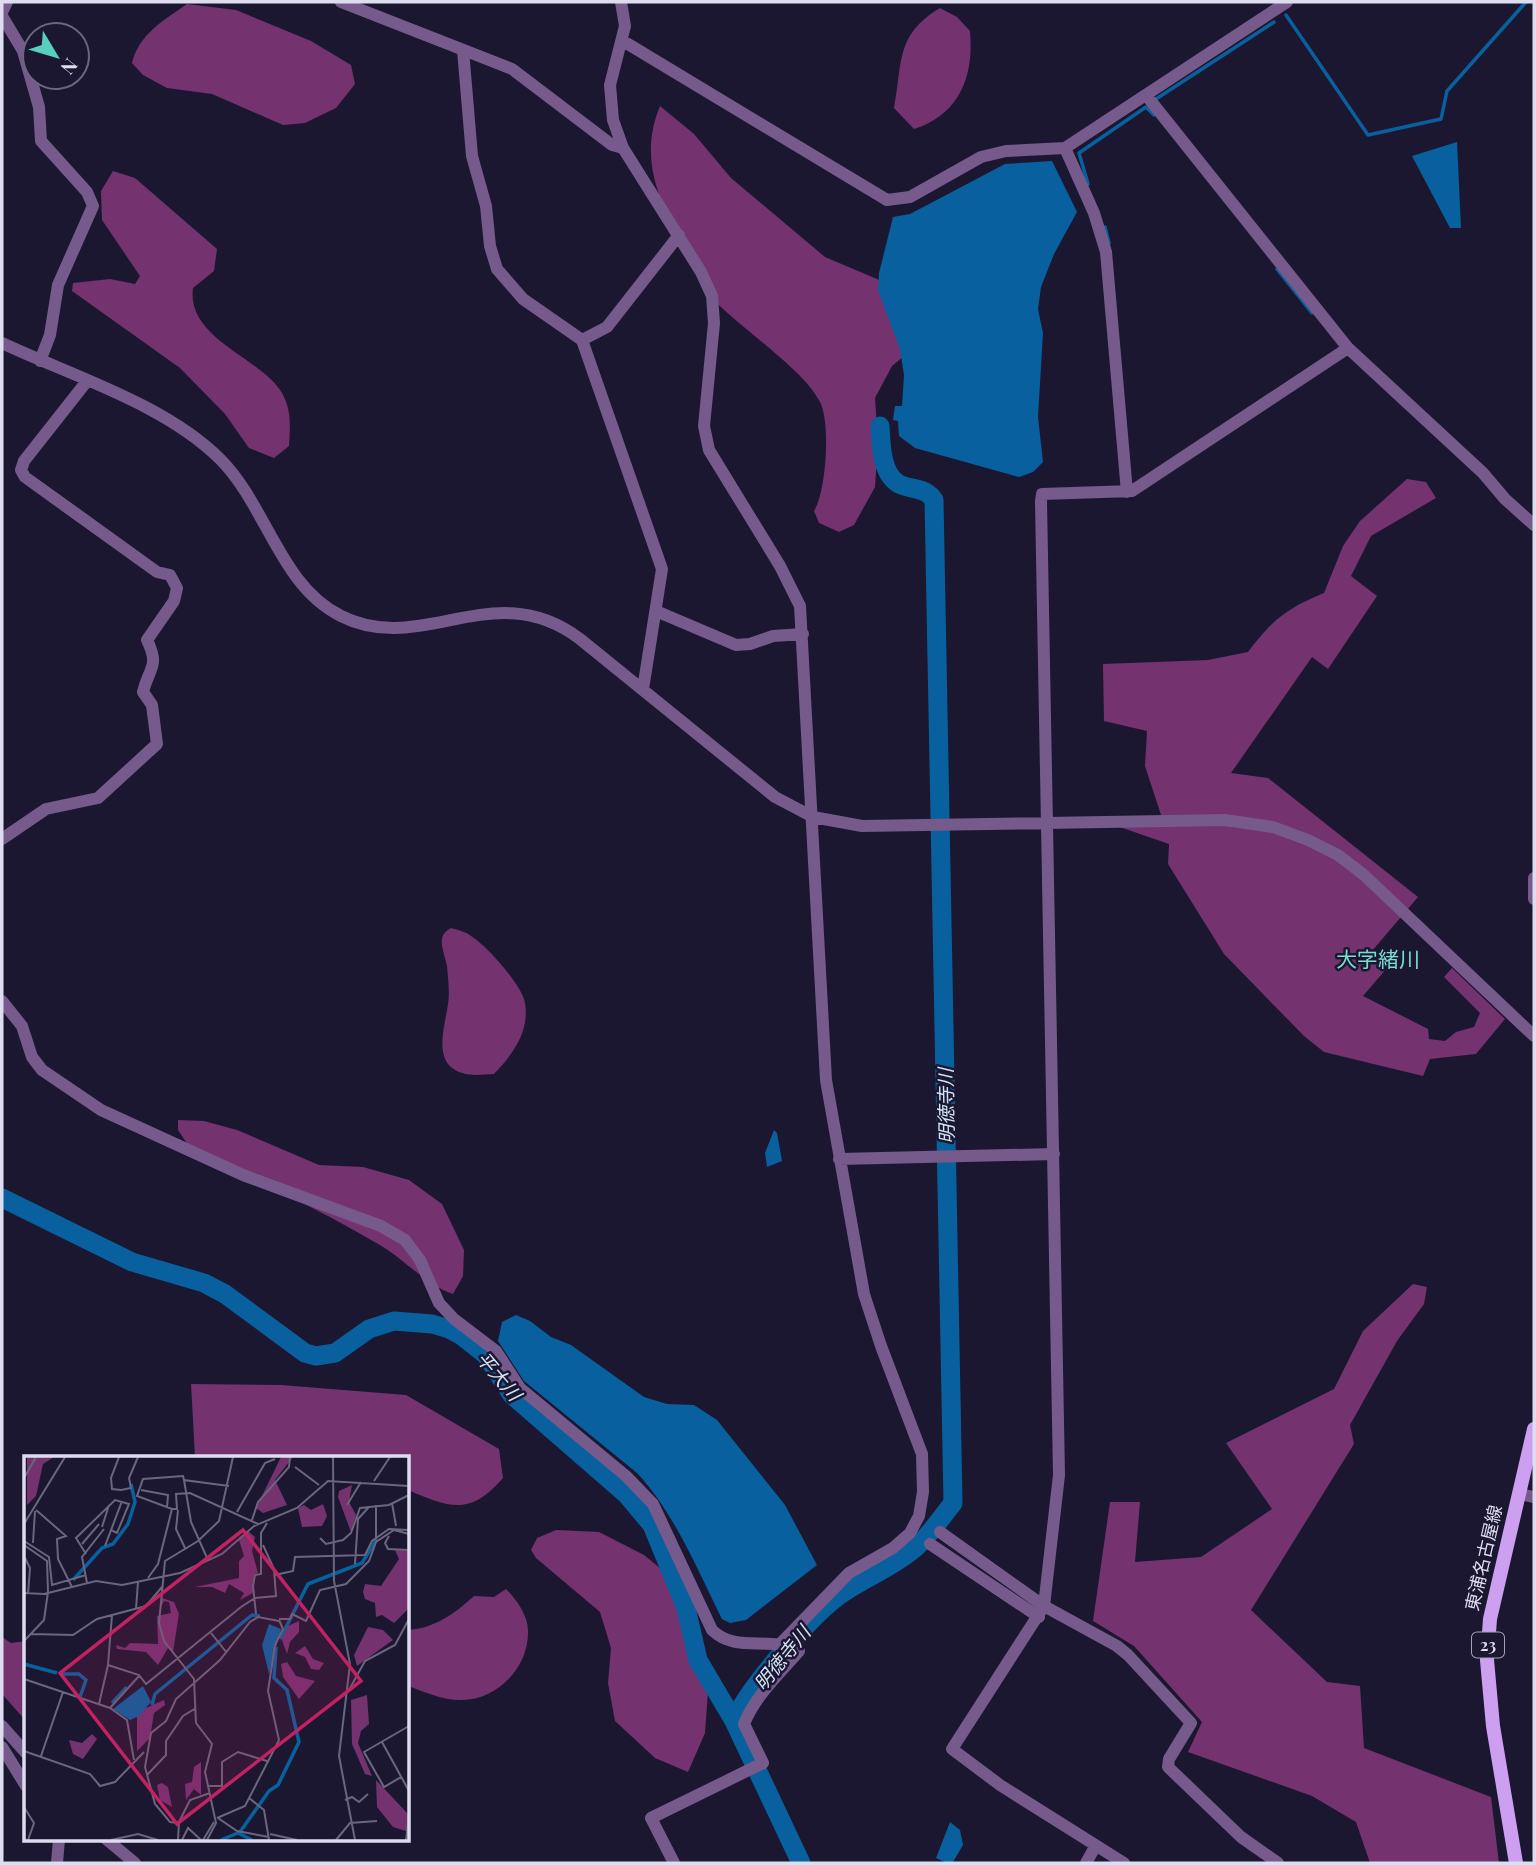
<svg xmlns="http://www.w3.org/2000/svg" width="1536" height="1865" font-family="'Playfair Display','Noto Sans JP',serif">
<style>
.forest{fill:#74326f}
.water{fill:#08619e}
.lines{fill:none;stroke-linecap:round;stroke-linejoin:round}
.stream{stroke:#08619e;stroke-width:3.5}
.river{stroke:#08619e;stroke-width:19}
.minor{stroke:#765a8b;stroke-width:12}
.major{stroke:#cd9ff1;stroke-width:14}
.labels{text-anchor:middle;stroke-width:5;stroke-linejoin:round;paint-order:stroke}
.shield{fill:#1b1731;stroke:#a4a2b6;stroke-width:2}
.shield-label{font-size:16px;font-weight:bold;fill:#deddef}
.street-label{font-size:18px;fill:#deddef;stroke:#1b1731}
.water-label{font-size:19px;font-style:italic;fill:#d2e4f5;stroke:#1b1731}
.quarter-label{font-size:21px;fill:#76dfd1;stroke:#1b1731}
.inset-river{fill:none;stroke:#08619e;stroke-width:3.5}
.inset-road{fill:none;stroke:#69667d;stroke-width:2}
.view{fill:#c32262;fill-opacity:0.15;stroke:#c32262;stroke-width:3.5}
.inset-edge{fill:none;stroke:#deddef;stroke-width:3.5}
</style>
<rect width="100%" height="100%" fill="#1b1731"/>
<path class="forest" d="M187,4L236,10L311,41L351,65L355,84L336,108L305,123L283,125L212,94L167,88L143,75L132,63C139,34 164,20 187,4Z
M940,8L957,17L970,31C974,76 960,114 914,129L894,108C903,62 895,35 940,8Z
M660,106L694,134L731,178L825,257L877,279L908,302L922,341L892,366L875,398L878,441L875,487L854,525L839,532L819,523L814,511C826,493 831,423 820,402C804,370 743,330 716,302C706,292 699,274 692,261C664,211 636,164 660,106Z
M113,171L135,178L217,249L214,271L193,288C186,339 262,358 282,393C292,411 290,427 289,446L274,458L249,448L225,414L180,368L72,291L73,283L110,279L135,284L140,276L102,220L101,191Z
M1407,479L1426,482L1436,498L1371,536L1351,576L1377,596L1328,669L1312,657L1231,773L1268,778L1418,897L1372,951L1387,968L1363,996L1428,1029L1429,1039L1445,1041L1456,1032L1474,1027L1480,1013L1444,977L1452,968L1505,1019L1476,1054L1430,1059L1423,1076L1324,1052L1304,1036L1224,954L1168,864L1169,844L1111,824L1162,818L1145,766L1147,731L1104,721L1103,664L1208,660L1248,652C1272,620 1287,608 1324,593L1343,546L1360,521Z
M451,928C458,930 466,932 471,936C487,946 522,985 525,1003C530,1032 512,1055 494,1074C485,1074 474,1076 466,1074C430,1067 445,1027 448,1004C450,993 448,978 447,966C444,951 435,936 451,928Z
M178,1120L204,1121L237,1130L319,1165L363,1167L409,1180L442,1204L464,1250L463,1276L453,1294C424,1284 405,1259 378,1244C317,1208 252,1178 188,1145L178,1130Z
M1413,1284L1427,1287L1424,1304L1397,1341L1350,1425L1354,1444L1251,1610L1327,1682L1360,1686L1364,1748L1491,1797L1499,1863H1370L1356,1822L1312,1796L1188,1752L1202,1722L1134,1646L1093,1621L1110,1502H1140L1135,1562L1201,1557L1272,1509L1226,1443L1334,1389L1363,1331Z
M191,1384L281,1385L406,1395L499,1449L503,1478C470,1516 450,1508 408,1490V1457H195Z
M556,1530L599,1532L644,1555L671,1577L695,1623L709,1678L705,1733L688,1772L655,1758L615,1721L608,1683L611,1648L600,1612L536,1558L531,1550L537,1538Z
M506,1589C516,1599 528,1615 528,1631C529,1667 497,1701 460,1700C443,1700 424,1692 408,1686V1630C435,1628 454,1614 474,1596L494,1597Z
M2,1637L11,1643L26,1641V1721L2,1694Z"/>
<path class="water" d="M1457,142L1461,228H1450L1412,156Z
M1052,161L1077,212L1054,254L1041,287L1038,309L1043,333L1038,417L1043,462L1033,472L1019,477L915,448L899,436L898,421L893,420L895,406H902L904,375L900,349L878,290L879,273L893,217L910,214L1005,164Z
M774,1130L777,1133L782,1161L767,1167L765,1153Z
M516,1315L530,1321L551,1337L571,1345L644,1397L667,1404L694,1405L717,1420L785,1505L817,1565L746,1620L730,1623L722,1619C697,1569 675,1514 637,1473L524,1381L498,1341L502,1322Z
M950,1822L960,1830L963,1845L953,1862L947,1863L936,1858Z"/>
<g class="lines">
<path class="stream" d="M1286,15L1368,135L1441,119L1447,91L1526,2
M1156,99L1274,22
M1088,184L1079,153L1146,107L1154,115
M1105,227L1109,243
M1277,269L1312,313"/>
<path class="river" d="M2,1198L132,1262L204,1283L225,1294L305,1353L316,1356L335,1353L369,1329L394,1321L432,1324L449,1329L462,1336L486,1355L512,1395L626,1494L652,1525L686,1608L698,1660L734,1721L801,1863
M734,1721C747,1690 810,1617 837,1597C861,1579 892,1568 915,1548C929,1536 941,1518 953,1503L934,500C926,487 911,490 899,484C881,474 881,444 880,426"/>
<path class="minor" d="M341,2L512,69L612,145L623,148
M621,2L625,26L610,85L613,120L623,148L701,272L712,296L714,323L704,426L709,450L780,566L800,606L826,1080L864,1294L881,1346L922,1454L923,1492L919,1516L910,1533L893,1548L849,1573L782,1642
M2,12L7,2
M2,16L23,51L39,107L41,141L87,192L93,206L58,285L50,335L40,361
M623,41L887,200L910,197L981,157L1006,151L1065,148L1287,2
M463,50L472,156L486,206L490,246L497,269L523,299L582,340L662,569L643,689
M1146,95L1348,348L1483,473L1505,499L1534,525
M1065,148L1094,213L1106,252L1127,492
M582,340L607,327L679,235
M2,343C72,376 165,404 220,459C267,506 280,586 341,616C422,657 494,574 580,639L775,797L813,817L862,826L1225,820L1273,827L1308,840L1338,855L1364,875L1534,1036
M656,611L736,645L750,644L773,636L803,634
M2,839L46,809L98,798L157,744L152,705L143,692C149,667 160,667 147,640L174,601L177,588L170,575L157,572L25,477L21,470L24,461L87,381
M1534,878V899
M2,1001L22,1026L32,1057L42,1070L101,1110L243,1175L381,1226L405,1240L420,1260L439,1303L454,1319L496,1351L520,1388L626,1476L653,1504L712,1630C737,1654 768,1635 799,1651C780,1673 755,1696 744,1724L763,1763L651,1818L674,1863
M839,1159L1054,1154
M1519,1494L1534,1497
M940,1532L1044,1606L1117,1646L1128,1655L1191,1723L1169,1759L1168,1767L1241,1837L1278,1863
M930,1544L1039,1617
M2,1726L26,1753
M2,1747L26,1786
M106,1839L135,1863
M57,1863L59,1839
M1086,1863L1095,1847
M1124,1863L1000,1785L952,1749L1044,1606L1059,1475L1041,501L1042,494L1132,491L1348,348"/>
<path class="major" d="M1516,1863L1493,1726L1487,1660L1490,1619L1534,1429"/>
</g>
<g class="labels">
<rect class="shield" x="1472" y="1632.5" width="32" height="25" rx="5"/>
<g class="shield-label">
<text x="1488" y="1651">23</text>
</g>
<g class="street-label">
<text transform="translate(1484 1558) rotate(-77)" y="6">東浦名古屋線</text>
</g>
<g class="water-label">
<text transform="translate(946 1106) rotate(-91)" y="7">明徳寺川</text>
<text transform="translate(499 1376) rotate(50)" y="7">平大川</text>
<text transform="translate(782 1658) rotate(-51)" y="7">明徳寺川</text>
</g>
<g class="quarter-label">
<text x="1378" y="967">大字緒川</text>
</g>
</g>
<g transform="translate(24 1456)">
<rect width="385" height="385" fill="#1b1731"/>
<path d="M3,1H30L19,8L12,40L3,49ZM257,1H269L251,24L263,49L239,57L232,52ZM328,29L325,46L332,59L327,76L314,41L315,35ZM299,48L303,60L298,70L278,71L274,52L280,49L287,54ZM224,75L231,81L228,95L234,117L230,118L229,137L216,144L220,137L205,128L201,137L188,131H171L215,122V105L220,100L215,84ZM371,94H385V152L370,167L358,159L352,161L351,147L341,143L339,136L341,128L357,130L375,103ZM138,142L150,146L155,158L149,196L144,192L134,209L122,196L93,193L92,189L101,192L106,187L134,188L133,160L147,157L145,146L140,145L137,151ZM275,165V176L266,186L263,198L257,181L264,170ZM344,171L359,174L369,184L333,210L330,199ZM281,190L289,203L300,207L295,214L287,213L281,201L271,197ZM263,206L272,220L291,225L275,243L259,221L257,208ZM343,239L345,268L337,275L334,287L348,320L341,318L328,288L327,244ZM140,244L141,249L130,257L126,282L113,295V256ZM68,278L73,283L59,303L49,298L45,284L58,287ZM177,306V339L170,333L162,344L161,328L168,326L170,311ZM352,324L385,359V376L369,371L353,351ZM138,327L144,331L148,351L136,344L133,329Z" fill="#74326f"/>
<path d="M245,168L257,173L245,218L238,189ZM119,230L127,246L115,260L106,264L89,253Z" fill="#08619e"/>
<path class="inset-river" d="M49,124L78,92L89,88L104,68L111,46L107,28M256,183L284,128L338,107L353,83M0,208L33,217M36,218H55L62,224L56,241M88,247L103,231M128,249L131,238L228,159L236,160M216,376L245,335L254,329L275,286L263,234L250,222L252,191M197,384L214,377L228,384"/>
<path class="inset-road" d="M95,1L87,22L88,33L97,34L107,32L105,22L114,1M309,1L310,125L326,208L315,300L331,384M271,11L295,29M0,22L12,1M160,24L167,66L184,104M350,25L366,1M117,34L144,39L143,52M368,47L372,70M323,49L337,26M148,53L113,40L119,23L159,20L160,24L205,30M12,54L42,80L33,83L34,103L48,131M154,54L152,73L161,92M213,56L241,7L251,3M228,64L234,46L265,11L266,1M0,68L41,1M78,71L85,49M365,80L361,87L364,93L385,94M296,82L302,88L319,84L327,77L336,52L365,49L385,39M352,82V49M0,85L25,101L28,129L62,119M9,87L11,55M58,88L75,68M0,89L23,105L24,136M81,90L98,45M62,98L52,82L91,44L105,48L93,77L87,74M1,102L6,112L4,138M331,108L334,63L345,51M251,119L269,115L271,101L341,99L348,85L365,73L385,74M124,122L134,108L148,53H153L152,38L166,37L234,68M63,127L58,101L80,73M0,137L20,138L72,125L98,129L156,117L198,98L230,70L273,52L304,25L385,30M112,153L114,126M232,158L229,130L231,119L237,118V77L243,67M255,163H266L268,158L282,165L296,134L322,128L345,105L352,86L370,74L385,78M187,177L203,197M7,178L49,179L73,163L122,150L138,131M0,185L20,164L24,136M84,209L115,219L122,228L217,151L231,142L252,140L250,113L239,89M0,223L86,252L103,264L110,304M325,234L341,205L371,189L385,163M75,248L84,209L88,159M86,252L115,220M358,286L385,335M0,295L66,318L76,330L91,326L120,296M17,300L39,236M123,319L142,299V285L159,260L172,252M377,321L360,331L340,296L385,270M184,330H198V306L214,296L243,305M225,342L240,354L245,384M321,344L328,341L335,346L344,338M0,351L10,367L4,384M193,362L221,350L255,284L244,235L251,189L259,173L255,164M194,362L213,375L245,381M155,367L146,366L131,348L121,311L127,277L142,265L152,243L196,204L226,166L234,161L255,165M246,378L273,384M87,384L114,378L134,384M154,384L155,366L166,344L186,337M158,384L164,372L177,384M179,384L190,366M183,384L192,367L181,316L188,288L172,267L170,223L140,185L135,167L141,105L174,85L195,65L209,1M312,384L326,367L353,365M382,384L385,359"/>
<path class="view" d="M219,74L337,225L153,368L36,217Z"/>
<rect width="385" height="385" class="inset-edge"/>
</g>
<rect width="1536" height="1865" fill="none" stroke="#deddef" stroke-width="7"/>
<g transform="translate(56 56) rotate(128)"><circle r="33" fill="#1b1731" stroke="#69667d" stroke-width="2"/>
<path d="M0-5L12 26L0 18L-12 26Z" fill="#58cec0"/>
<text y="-10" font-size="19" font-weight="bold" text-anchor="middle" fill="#deddef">N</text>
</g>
</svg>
